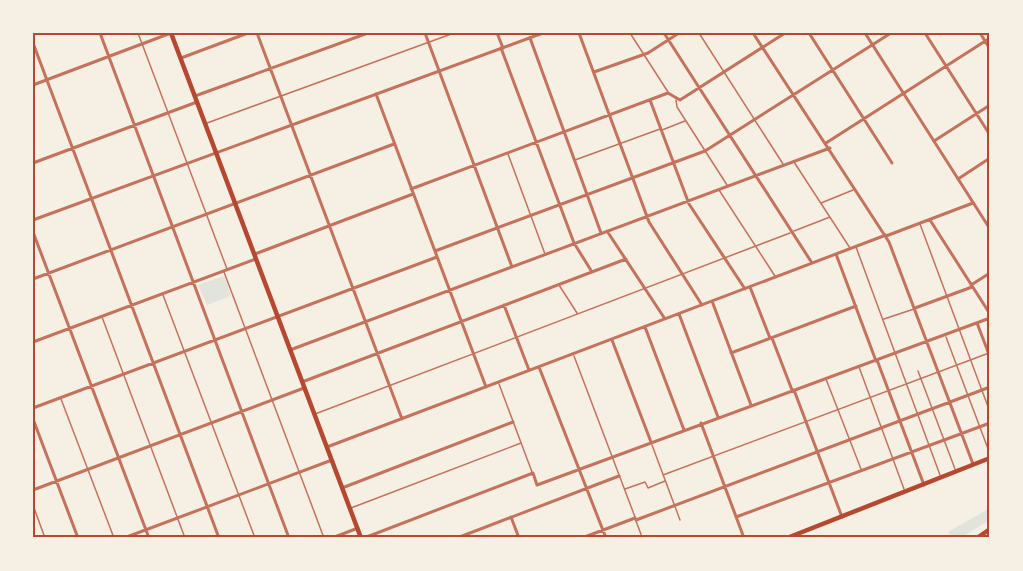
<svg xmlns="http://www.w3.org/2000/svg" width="1023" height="571" font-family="Quicksand,sans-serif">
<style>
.green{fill:#e2e4dc}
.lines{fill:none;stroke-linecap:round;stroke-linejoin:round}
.service{stroke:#c5725c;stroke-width:1.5}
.minor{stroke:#c5725c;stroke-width:3}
.tertiary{stroke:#c5725c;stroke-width:3}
.primary{stroke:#b5482f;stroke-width:4.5}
.motorway{stroke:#b5482f;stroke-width:4.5}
.neatline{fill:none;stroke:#b5482f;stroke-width:2}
</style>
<rect width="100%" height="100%" fill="#f6efe4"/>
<path class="green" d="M224,276L231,296L207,305L198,285Z
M990,508V520L960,538H952L948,532Z"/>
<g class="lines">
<path class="service" d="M138,33L227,269
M630,33L668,92
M699,33L783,164
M676,100L677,107L727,185
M207,123L454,33
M662,130L685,121
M508,154L545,254
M575,160L660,129
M794,162L850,248
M719,190L775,276
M821,203L853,190
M920,224L990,412
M794,231L830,217
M856,247L940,475
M224,272L324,538
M559,285L577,313
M163,295L255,538
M102,317L185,538
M884,319L914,309
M946,337L990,454
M574,356L635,517
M859,367L904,489
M918,371L955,469
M826,379L861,469
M499,384L532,472
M61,399L114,538
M315,414L790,233
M652,445L680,520
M663,475L989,353
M625,489L645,482L648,488L665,481
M33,505L45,538
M351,508L521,443
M636,521L642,537"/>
<path class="minor" d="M100,33L289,538
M257,33L402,419
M425,33L512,267
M497,33L503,48
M579,33L649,222L702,305
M664,33L812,263
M753,33L889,242L973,464
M809,33L892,163
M925,33L990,135
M980,33L990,49
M530,38L601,233
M33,43L219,538
M501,48L574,243L592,272
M181,58L248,33
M594,72L648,53L679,33
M33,85L171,33
M376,94L486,387
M195,96L368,33
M650,100L689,204L745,289
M934,141L990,105
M826,143L990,38
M33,163L197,102
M958,179L990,158
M411,189L668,93L680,100L785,33
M930,220L990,314
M607,231L665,319
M33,232L149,538
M886,236L973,203
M435,251L705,151L891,33
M255,254L413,194
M836,254L876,361
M33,279L394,144
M971,285L990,273
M750,287L770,338
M712,301L751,405
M504,305L529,370
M915,308L972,287
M679,314L718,417
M977,323L990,357
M645,327L684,430
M772,338L792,390
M612,340L651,442
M33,342L256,259
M290,350L830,148
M731,353L856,306
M877,360L924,485
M539,367L606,538
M302,382L626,259
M794,390L842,517
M33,408L437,257
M33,419L78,538
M701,423L744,538
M327,447L886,235
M342,488L513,422
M33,490L304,388
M511,517L519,538
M736,517L990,423
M636,520L990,387
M642,537V538
M124,538L332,460
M332,538L358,528
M364,538L533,473L537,485L990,318
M457,538L619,476
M582,538L635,518"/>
<path class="tertiary" d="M865,33L990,229
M33,220L543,33"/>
<path class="primary" d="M171,33L361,538
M787,538L990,458"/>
<path class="motorway" d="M977,538L990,529"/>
</g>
<rect width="1023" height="571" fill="none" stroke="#f6efe4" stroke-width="69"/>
<rect x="34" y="34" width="954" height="502" class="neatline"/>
</svg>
